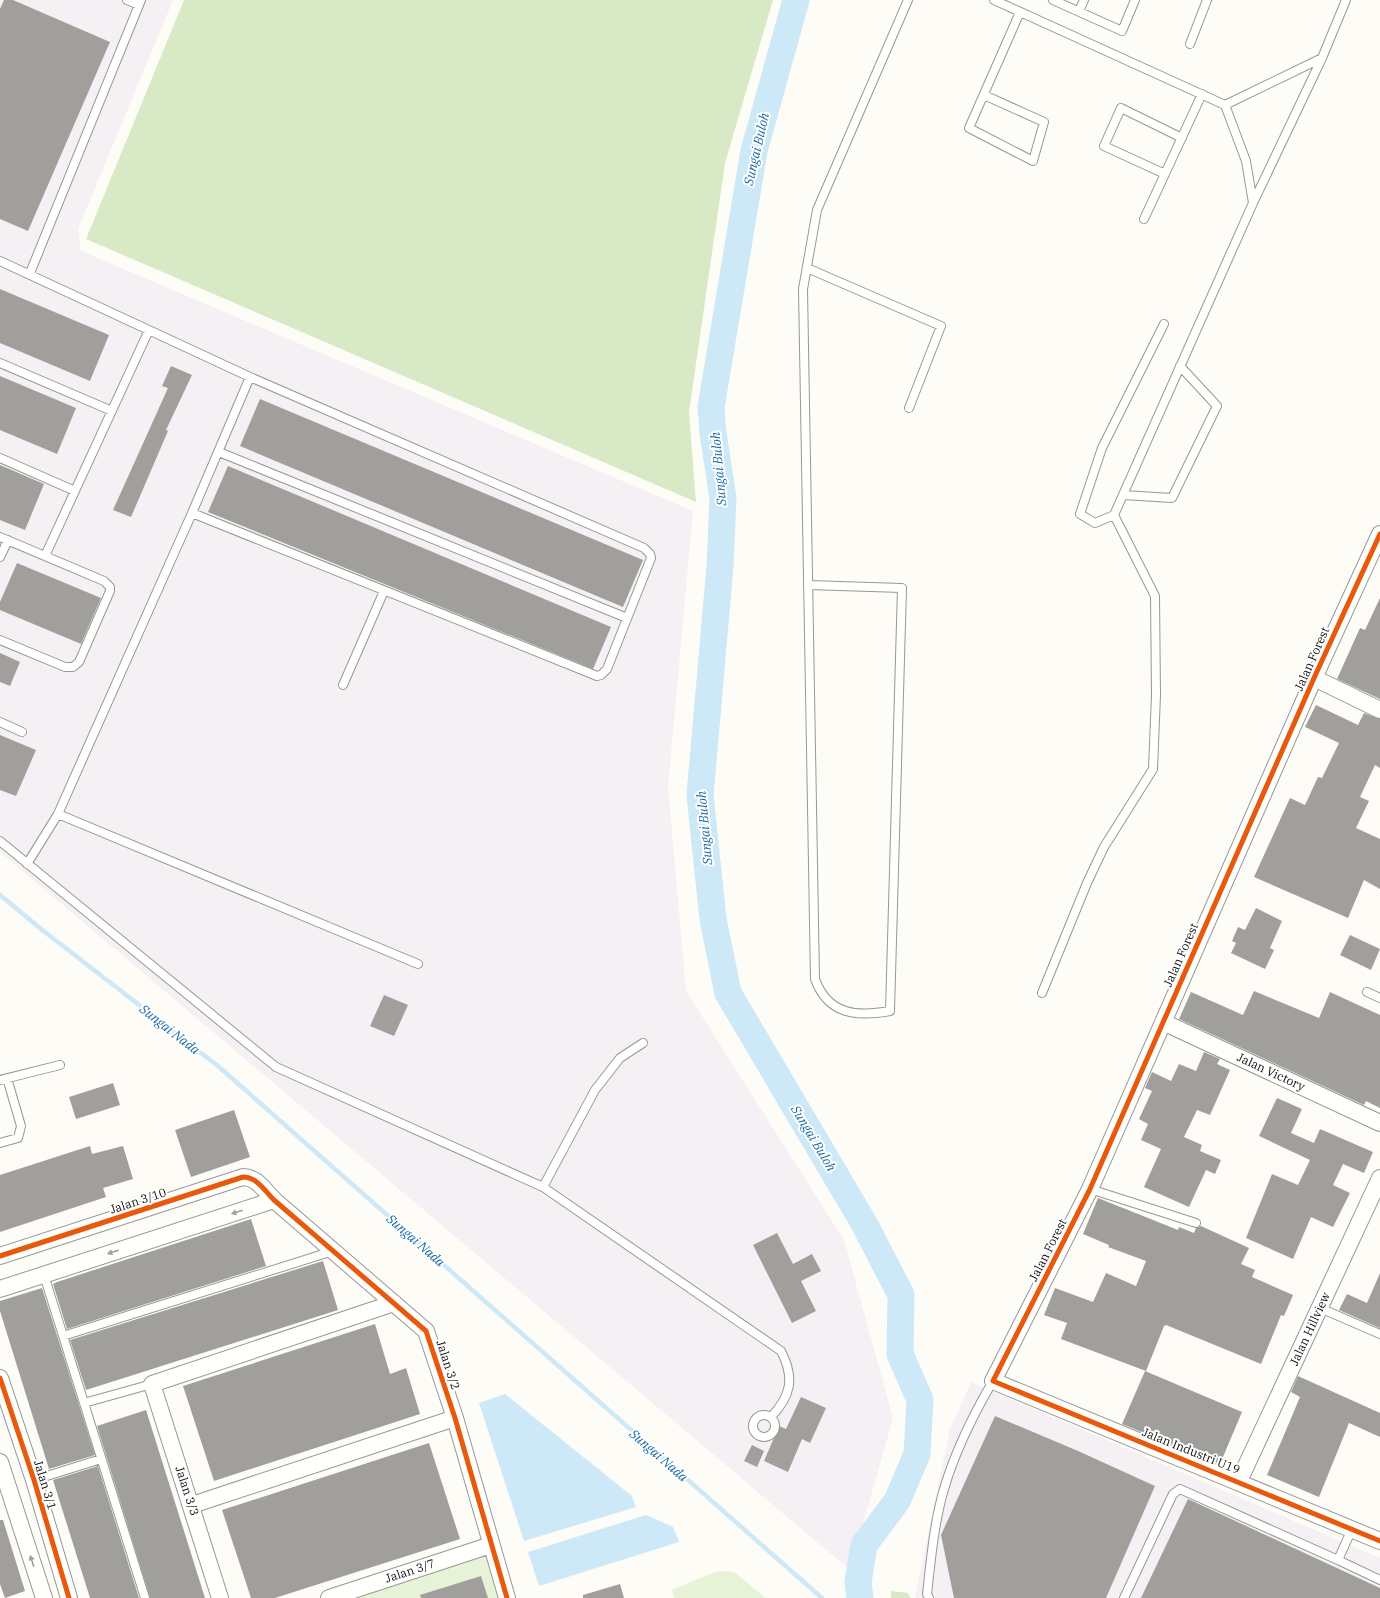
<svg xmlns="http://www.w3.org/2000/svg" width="1380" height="1598" font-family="'IBM Plex Serif',serif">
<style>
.industrial{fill:#f5f0f3}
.green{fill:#e7f3d7}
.forest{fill:#d8eac5}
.water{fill:#cde8f7}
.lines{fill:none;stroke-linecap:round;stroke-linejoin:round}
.stream{stroke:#cde8f7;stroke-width:4.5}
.river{stroke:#cde8f7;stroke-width:27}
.building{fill:#a19f9c}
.service-casing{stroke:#979795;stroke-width:10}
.minor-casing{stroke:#979795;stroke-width:18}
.service{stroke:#fffffe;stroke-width:8}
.minor{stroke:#fffffe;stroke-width:16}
.cycleway-casing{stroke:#fff;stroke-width:8}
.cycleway{stroke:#e8590c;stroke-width:5}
.oneway{fill:#a0a09f}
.labels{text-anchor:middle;stroke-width:4;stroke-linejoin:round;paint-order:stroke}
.street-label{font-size:12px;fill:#111;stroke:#fff}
.water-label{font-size:13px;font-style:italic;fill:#1768a6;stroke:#fff}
</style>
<rect width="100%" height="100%" fill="#fdfcf7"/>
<path class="industrial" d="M0,0H173L78,229L81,251L693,511L668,787L686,991L844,1240L893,1418L850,1570L0,852Z
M971,1382L1380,1558V1598H915L950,1429Z"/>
<path class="green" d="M485,1555L498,1598H351Z
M717,1571L734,1572L766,1598H674L672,1590Z"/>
<path class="forest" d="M184,0H773L725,163L689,412L696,502L86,239Z
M891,1591L908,1593L910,1598H891Z"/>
<path class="water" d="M505,1394L632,1496L636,1507L524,1541L479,1403Z
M646,1515L673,1527L679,1542L539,1586L528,1552Z"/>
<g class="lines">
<path class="stream" d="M0,895L41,929L218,1066L822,1598"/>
<path class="river" d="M796,0L754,151L711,407L713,433L723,498L720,566L700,795L713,919L728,993L865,1225L901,1295L900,1354L920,1400L917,1454L897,1501L864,1545L858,1582L860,1598"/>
</g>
<path class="building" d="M4,0H13L110,42L28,231L0,219V9Z
M0,289L109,335L90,381L0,343Z
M171,366L192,375L166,430L168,431L131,517L113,510L168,388L162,386Z
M0,376L76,408L57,454L0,430Z
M260,399L643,560L623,607L240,446Z
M0,465L44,484L25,530L0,520Z
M228,466L611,627L593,669L208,512Z
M17,563L101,598L81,644L0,610V602Z
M1380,598V699L1337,679L1360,628L1365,630Z
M0,653L20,662L10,686L0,682Z
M1316,705L1358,725L1364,713L1380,719V768L1375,765L1360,797L1369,801L1356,828L1380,839V889L1364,880L1348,918L1254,877L1290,798L1305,805L1318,777L1322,778L1339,743L1305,727Z
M0,735L36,750L16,796L0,790Z
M1256,908L1282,921L1270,948L1274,950L1265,969L1231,953L1236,943L1232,941L1238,927L1245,930Z
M1350,935L1380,949L1371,970L1340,955Z
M1254,991L1319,1018L1330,992L1380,1015V1108L1366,1101L1364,1105L1179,1019L1191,992L1243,1015Z
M384,995L408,1005L394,1036L370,1026Z
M1204,1052L1220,1059L1217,1064L1230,1070L1210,1115L1197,1110L1184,1137L1202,1145L1200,1151L1221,1160L1215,1174L1206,1170L1189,1207L1144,1187L1161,1149L1141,1140L1148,1124L1139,1119L1152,1091L1145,1088L1152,1072L1171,1081L1179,1064L1196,1071Z
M113,1083L120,1105L76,1119L69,1097Z
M1277,1098L1302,1109L1291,1133L1314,1143L1320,1129L1373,1152L1364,1173L1343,1164L1333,1185L1350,1193L1333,1227L1311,1217L1293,1259L1246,1238L1272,1174L1298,1185L1310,1160L1259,1136Z
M234,1110L250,1157L191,1177L175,1130Z
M90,1146L92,1154L123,1146L133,1179L103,1188L106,1197L0,1232V1175Z
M1098,1198L1178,1230L1179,1227L1194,1233L1196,1228L1201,1226L1249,1248L1241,1264L1255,1270L1252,1277L1293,1295L1284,1316L1281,1315L1261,1364L1166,1325L1164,1326L1146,1371L1061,1339L1067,1323L1044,1315L1055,1288L1093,1302L1106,1273L1136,1286L1146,1261L1108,1247L1109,1245L1083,1234Z
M251,1219L266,1266L67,1329L53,1284L57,1282Z
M777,1233L793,1264L812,1254L821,1271L801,1281L816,1311L792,1323L753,1245Z
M323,1261L338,1310L86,1390L70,1340Z
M1380,1273V1328L1339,1310L1347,1294L1367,1303Z
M42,1288L95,1455L49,1469L0,1311V1301Z
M375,1324L390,1374L406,1368L420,1414L214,1481L183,1386Z
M1145,1371L1242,1412L1220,1464L1122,1424Z
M1298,1376L1380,1413V1437L1349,1423L1319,1497L1267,1475L1300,1397L1291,1392Z
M801,1397L826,1408L810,1443L802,1439L788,1472L764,1461L779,1426L786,1429Z
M146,1410L205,1598H150L97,1426Z
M995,1416L1078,1451L1155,1486L1106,1598H954L941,1535Z
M429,1443L460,1539L275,1598H251L222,1510Z
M752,1445L764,1451L757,1467L744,1461Z
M98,1466L139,1598H90L53,1480Z
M1188,1499L1380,1588V1598H1141Z
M0,1520H3L25,1591L5,1598L0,1584Z
M481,1576L488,1598H421L420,1595Z
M620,1584L624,1598H583V1595Z"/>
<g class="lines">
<g class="service-casing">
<path id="service" d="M127,0L139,5
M994,0L1225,105L1246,161L1253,203
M1053,0L1122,31L1135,0
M1079,11L1084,0
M1190,44L1207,0
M984,95L1044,122L1033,161L969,128L1020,12
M1225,105L1322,58
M1165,174L1104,146L1121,108L1182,138
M1144,219L1202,94
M0,261L250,377L644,548L650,554L651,558L607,669L601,675L597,676L192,513
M807,268L941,326L909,408
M30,273L141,0
M1164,324L1102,448L1080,514L1095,523L1114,515L1253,203L1322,58L1346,0
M0,363L112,411
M219,452L627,618
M0,458L75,491
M1123,495L1172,498L1217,406L1180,366
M0,537L104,581L110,587V591L79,662L73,667H65L0,640
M45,556L149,330
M0,557L8,540
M808,585L902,588L890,1011C857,1017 828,1015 815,979L803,289L817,210L908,0
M343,685L384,591
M0,722L22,732
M58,814L418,964
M0,841L276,1067L543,1187L781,1351C795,1378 791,1396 771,1417
M27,864L58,814L192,513L250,377
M1367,992L1380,998
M1042,993L1087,883L1104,847L1153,769L1156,695L1155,596L1114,515
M0,1080L60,1065
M0,1143L18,1138L21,1126L7,1078
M543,1187L595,1090L620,1058L643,1043
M1090,1189L1196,1223
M44,1275L145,1598
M1320,1308L1380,1334
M63,1336L333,1251
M84,1403L152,1384
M753 1426a11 11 0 1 1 22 0a11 11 0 1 1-22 0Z
M34,1480L101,1459
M1338,1560L1380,1580
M929,1598L927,1594C931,1559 934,1523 944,1489C955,1452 973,1415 993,1381
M1124,1598L1173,1494L1180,1489L1338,1560L1352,1529"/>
</g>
<g class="minor-casing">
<path id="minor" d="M1380,534L1314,678L1090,1189L993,1381L1380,1541
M1314,678L1380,710
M1163,1022L1380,1123
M0,1256L243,1177C257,1177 265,1191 274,1200L426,1331L455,1418L507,1598
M0,1289L274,1200
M0,1378L34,1480L69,1598
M0,1462L44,1598
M1239,1481L1380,1178
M192,1505L455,1418
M220,1598L152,1384L394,1303
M329,1598L491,1545"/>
</g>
<use href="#service" class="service"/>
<use href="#minor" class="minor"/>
<g class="cycleway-casing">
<path id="cycleway" d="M1380,534L1314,678L1090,1189L993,1381L1380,1541
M0,1256L243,1177C257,1177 265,1191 274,1200L426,1331L455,1418L507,1598
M0,1378L34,1480L69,1598"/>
</g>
<use href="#cycleway" class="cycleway"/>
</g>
<defs><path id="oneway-solid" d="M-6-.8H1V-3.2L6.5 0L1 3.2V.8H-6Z"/></defs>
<g class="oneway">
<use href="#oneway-solid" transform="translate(237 1212) rotate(162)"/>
<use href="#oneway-solid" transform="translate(113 1252) rotate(162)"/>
<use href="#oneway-solid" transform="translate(32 1561) rotate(-108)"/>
</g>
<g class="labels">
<g class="street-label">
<text transform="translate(1312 659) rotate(-66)" y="4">Jalan Forest</text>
<text transform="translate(1181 955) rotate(-66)" y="4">Jalan Forest</text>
<text transform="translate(1271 1072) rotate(25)" y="4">Jalan Victory</text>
<text transform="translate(138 1201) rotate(-18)" y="4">Jalan 3/10</text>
<text transform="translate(1048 1250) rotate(-63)" y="4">Jalan Forest</text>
<text transform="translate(1310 1329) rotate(-65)" y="4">Jalan Hillview</text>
<text transform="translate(448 1365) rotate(72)" y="4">Jalan 3/2</text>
<text transform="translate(1191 1451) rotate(22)" y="4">Jalan Industri U19</text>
<text transform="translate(45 1485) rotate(73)" y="4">Jalan 3/1</text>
<text transform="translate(187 1491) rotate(72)" y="4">Jalan 3/3</text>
<text transform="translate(410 1571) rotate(-18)" y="4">Jalan 3/7</text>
</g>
<g class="water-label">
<text transform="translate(756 149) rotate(-77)" y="5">Sungai Buloh</text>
<text transform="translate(718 469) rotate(-95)" y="5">Sungai Buloh</text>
<text transform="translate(704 828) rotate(-95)" y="5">Sungai Buloh</text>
<text transform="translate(170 1029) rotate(38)" y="5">Sungai Nada</text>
<text transform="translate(814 1138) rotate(59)" y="5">Sungai Buloh</text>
<text transform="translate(416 1240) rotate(41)" y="5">Sungai Nada</text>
<text transform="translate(659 1455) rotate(41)" y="5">Sungai Nada</text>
</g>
</g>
</svg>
